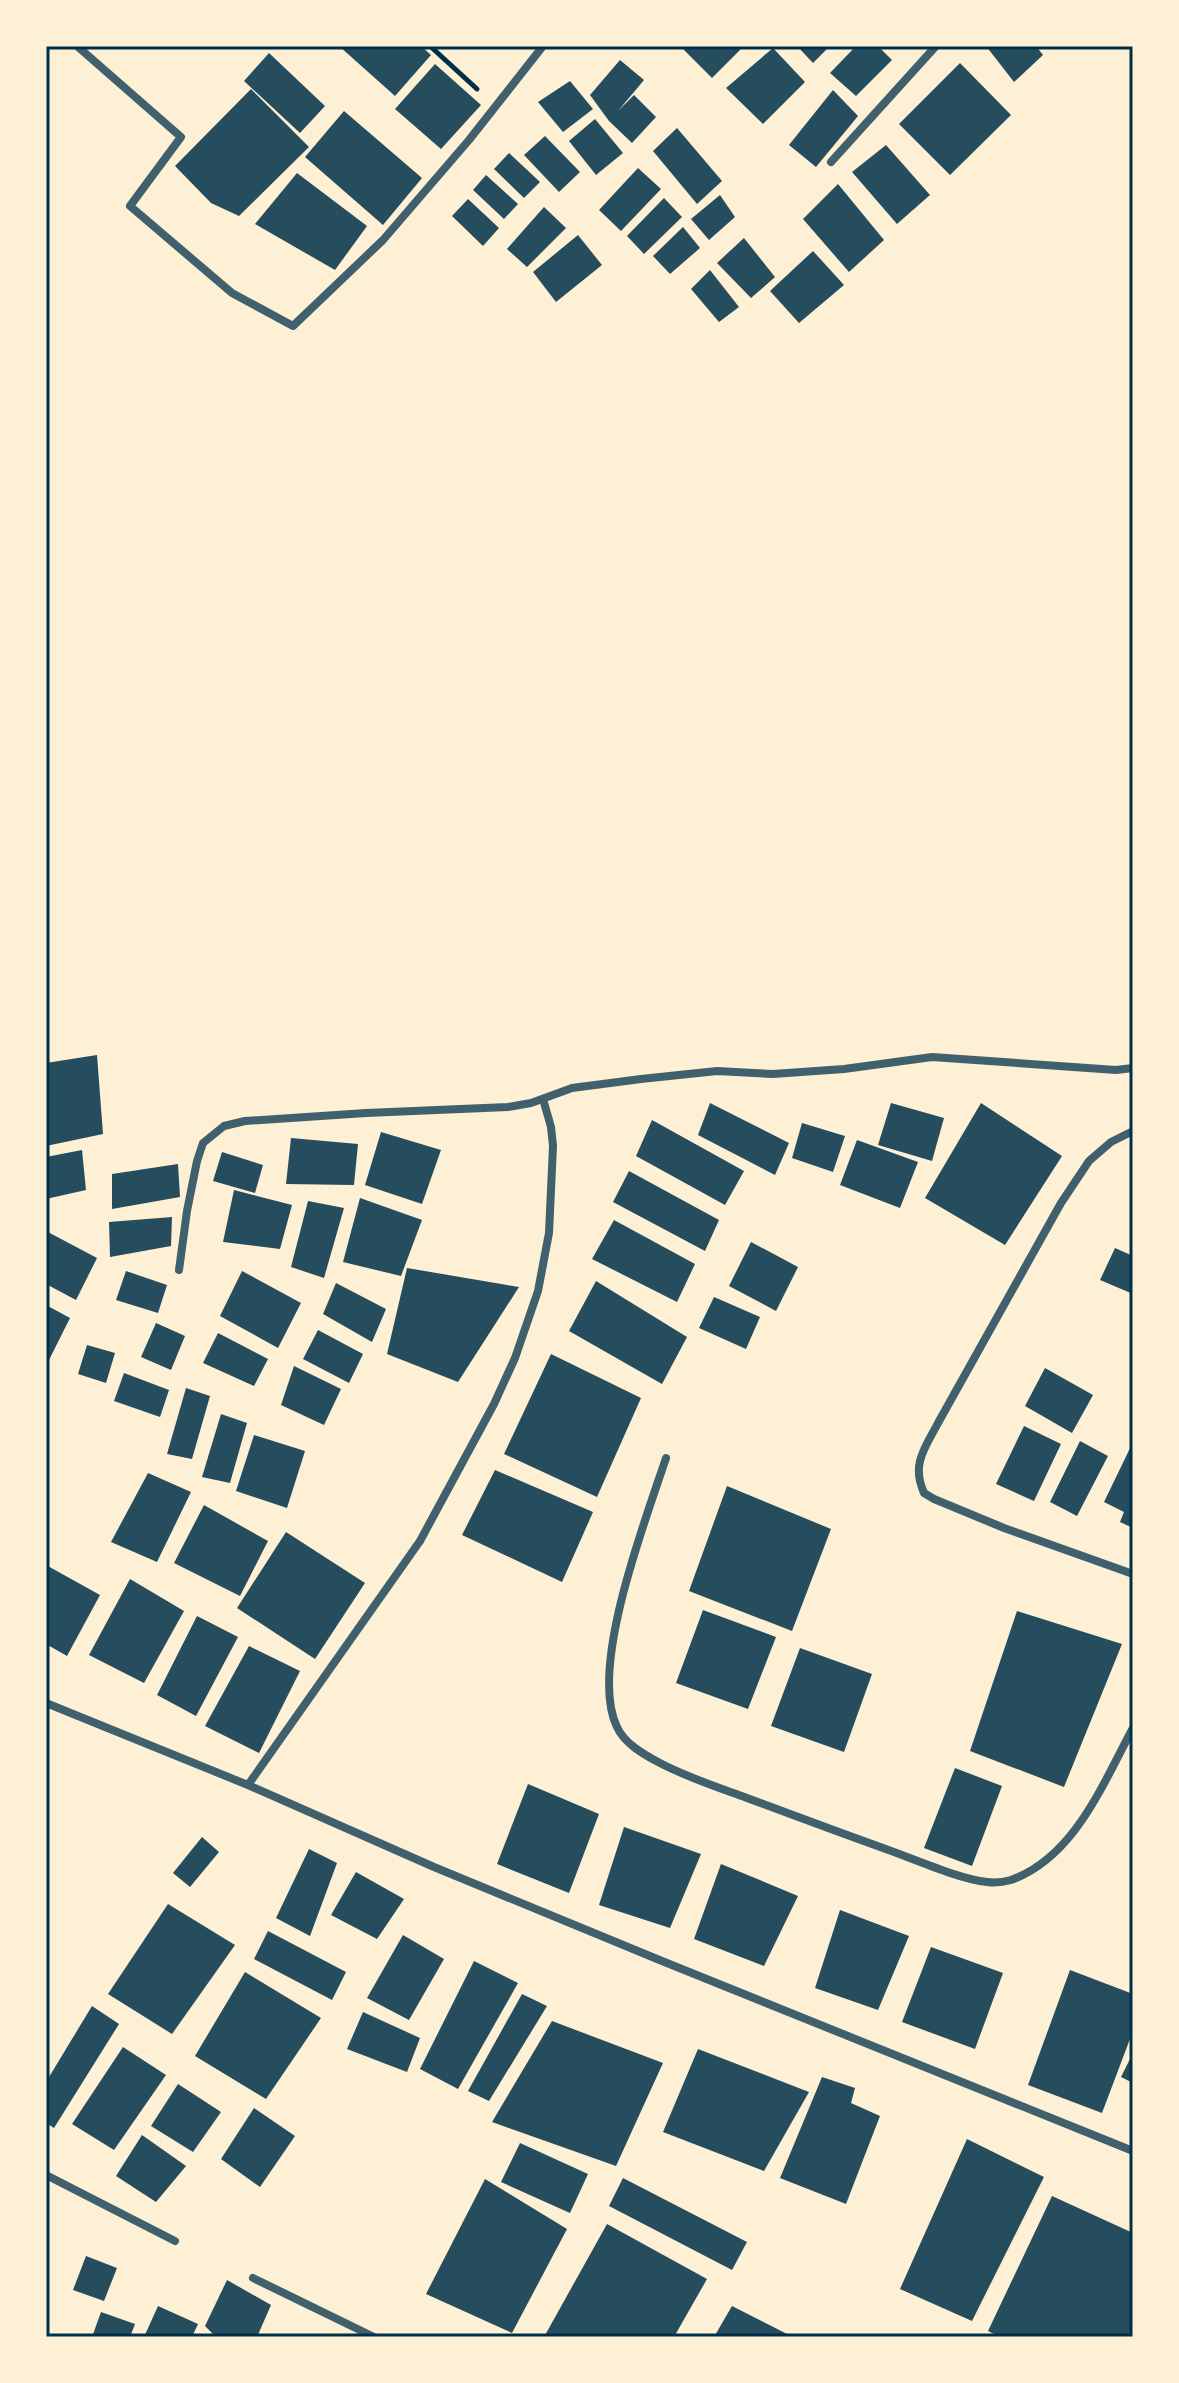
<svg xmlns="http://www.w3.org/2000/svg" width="1179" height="2383" font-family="'Titillium Web',sans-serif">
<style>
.building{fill:#264d5e}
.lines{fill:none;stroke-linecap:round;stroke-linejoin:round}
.path{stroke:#003049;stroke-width:5}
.minor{stroke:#3f606c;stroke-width:8}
.neatline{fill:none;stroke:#003049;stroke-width:3}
</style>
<rect width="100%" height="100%" fill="#fdf0d5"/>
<path class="building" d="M339,46H421L431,55L395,96Z
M680,46H744L712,78Z
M797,46H830L813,63Z
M856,46H878L892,60L856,96L830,73Z
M986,46H1036L1043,55L1014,82Z
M773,48L805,82L763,124L726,88Z
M269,53L325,106L300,133L244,81Z
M620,60L644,80L618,111L634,95L656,117L632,143L609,121L590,95Z
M960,63L1011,115L950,175L899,124Z
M435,64L481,105L441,149L395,109Z
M570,81L593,109L563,132L538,102Z
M251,89L309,147L239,216L211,203L175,166Z
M833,90L858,116L816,167L789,145Z
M344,111L422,178L383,225L305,157Z
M595,119L623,153L596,175L569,141Z
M677,128L722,181L697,204L653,151Z
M545,136L580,172L559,192L524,155Z
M886,145L930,195L897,224L852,172Z
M509,153L540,182L524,198L494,169Z
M638,168L661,189L621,231L599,210Z
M297,173L367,226L335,270L255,224Z
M486,175L518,204L504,219L473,190Z
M838,184L884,240L849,272L803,219Z
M720,195L735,217L709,240L691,219Z
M664,198L682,217L644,254L627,236Z
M468,199L499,228L483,246L452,216Z
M544,207L566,228L527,267L507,249Z
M683,227L700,248L670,274L653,256Z
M578,235L602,265L556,302L533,272Z
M744,238L775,277L751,298L717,263Z
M813,251L844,285L799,323L770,291Z
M710,270L739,307L719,322L691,289Z
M97,1055L103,1134L46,1146V1063Z
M710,1103L789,1143L775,1175L698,1135Z
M891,1103L944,1118L932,1161L878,1145Z
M981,1103L1062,1156L1005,1245L925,1198Z
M652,1120L744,1171L725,1205L636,1156Z
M802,1123L845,1136L833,1172L792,1158Z
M381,1132L441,1150L422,1204L365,1185Z
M291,1138L358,1144L354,1185L286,1184Z
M857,1140L918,1162L900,1208L840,1185Z
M82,1150L86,1190L46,1199V1157Z
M222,1152L263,1165L255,1193L213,1181Z
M178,1164L180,1197L112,1209V1174Z
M629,1171L719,1220L705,1251L613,1202Z
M234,1190L292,1205L280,1249L223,1242Z
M360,1198L422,1220L401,1276L343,1262Z
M308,1201L344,1208L324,1278L291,1267Z
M172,1217L171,1246L110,1257L109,1222Z
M614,1220L695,1264L677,1302L592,1259Z
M46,1231L97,1258L76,1300L46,1284Z
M751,1242L798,1267L776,1311L729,1286Z
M1115,1248L1133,1256V1294L1100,1280Z
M407,1268L519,1287L458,1382L387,1354Z
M126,1271L167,1285L158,1313L116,1300Z
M242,1271L301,1303L278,1348L220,1316Z
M596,1281L687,1337L662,1384L569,1331Z
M336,1283L386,1309L372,1342L323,1314Z
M714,1297L760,1317L746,1349L699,1328Z
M46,1305L70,1318L48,1362L46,1360Z
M156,1323L185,1336L171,1370L141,1357Z
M318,1330L363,1354L349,1383L303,1359Z
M218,1333L268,1359L254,1386L203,1363Z
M87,1345L115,1353L106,1383L78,1374Z
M551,1354L641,1398L597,1497L504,1454Z
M294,1366L341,1389L324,1425L281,1405Z
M1045,1368L1093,1395L1072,1433L1025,1406Z
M124,1373L169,1390L160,1417L114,1401Z
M186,1388L210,1396L192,1459L167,1454Z
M221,1414L247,1423L230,1483L202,1477Z
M1024,1426L1061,1444L1034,1501L996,1484Z
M254,1435L305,1451L287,1508L236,1491Z
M1080,1441L1108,1456L1077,1516L1050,1502Z
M1133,1442V1528L1120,1522L1124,1512L1104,1502Z
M495,1470L593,1512L562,1582L462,1535Z
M148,1473L191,1492L157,1562L111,1542Z
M727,1486L831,1529L792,1631L689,1591Z
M204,1505L268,1541L240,1596L174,1563Z
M286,1532L365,1583L315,1659L237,1608Z
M46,1565L100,1595L67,1656L46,1644Z
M130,1579L184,1611L144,1683L89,1655Z
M703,1610L776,1637L748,1709L676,1683Z
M1017,1611L1122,1644L1064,1787L970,1751Z
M197,1616L238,1637L196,1716L157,1695Z
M249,1646L300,1671L259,1753L205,1726Z
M800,1648L872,1674L844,1752L771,1726Z
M955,1768L1002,1786L972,1866L924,1848Z
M528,1784L599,1814L569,1893L497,1864Z
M624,1827L701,1854L670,1928L599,1905Z
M202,1837L219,1852L190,1887L173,1873Z
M309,1849L337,1863L310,1936L276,1918Z
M721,1864L798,1896L764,1966L694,1939Z
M356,1872L404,1899L377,1939L331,1915Z
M168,1904L235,1945L172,2034L108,1994Z
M840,1910L909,1936L878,2010L815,1988Z
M268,1931L346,1972L332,2000L254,1959Z
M403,1935L444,1959L409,2020L367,1998Z
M931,1947L1003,1973L975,2049L902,2022Z
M474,1961L518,1983L458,2089L420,2069Z
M1070,1970L1133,1994V2031L1102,2113L1028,2085Z
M245,1972L321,2018L266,2099L195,2056Z
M522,1994L547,2006L489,2101L468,2091Z
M92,2006L119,2024L54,2128L46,2123V2082Z
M363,2012L420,2038L407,2072L347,2049Z
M552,2021L663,2063L616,2166L492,2122Z
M123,2047L166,2075L114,2150L72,2124Z
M698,2049L809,2092L764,2171L663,2132Z
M1133,2053V2083L1121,2077Z
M822,2077L855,2088L851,2103L880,2116L846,2204L780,2178Z
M178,2084L221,2112L193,2152L151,2126Z
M254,2108L295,2136L260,2187L221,2159Z
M142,2135L186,2166L156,2202L116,2176Z
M967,2139L1044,2177L972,2321L900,2289Z
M520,2143L588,2174L570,2213L501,2182Z
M623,2178L747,2242L732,2270L609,2206Z
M485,2179L567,2229L512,2333L426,2294Z
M1052,2196L1133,2233V2325L1128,2337H1000L988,2331Z
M607,2224L707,2279L674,2337H544Z
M86,2256L117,2268L104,2301L73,2290Z
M227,2280L271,2305L257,2337H216L205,2326Z
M158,2306L198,2324L192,2337H144Z
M732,2306L793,2337H714Z
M101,2312L135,2324L130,2337H92Z"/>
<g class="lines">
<path class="path" d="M430,46L477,89"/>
<path class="minor" d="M77,46L181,137L130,206L232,293L293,326L383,240L469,140L543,46
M831,162L936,46
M1133,1131L1111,1142L1089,1161L1061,1203L938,1423C925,1448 911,1464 924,1493L934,1499L1004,1528L1133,1574
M179,1270L187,1211L197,1161L203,1143L224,1126L245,1121L366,1113L508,1107L531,1103L572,1088L641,1079L717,1071L773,1074L844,1069L932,1057L1116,1070L1133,1068
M666,1458C646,1519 588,1668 617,1727C624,1743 643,1754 658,1762C686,1777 717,1787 747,1798C793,1815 838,1832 883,1848C912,1858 958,1879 987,1882C994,1883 1004,1882 1011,1880C1075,1857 1103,1783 1133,1728
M46,1703L248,1785L434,1867L662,1961L1133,2151
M248,1785L420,1541L494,1404L515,1358L538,1291L549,1233L553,1146L551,1127L543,1099
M46,2175L175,2241
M253,2278L374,2337"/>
</g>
<rect width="1179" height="2383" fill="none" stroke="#fdf0d5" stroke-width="96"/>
<rect x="48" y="48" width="1083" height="2287" class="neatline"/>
</svg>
